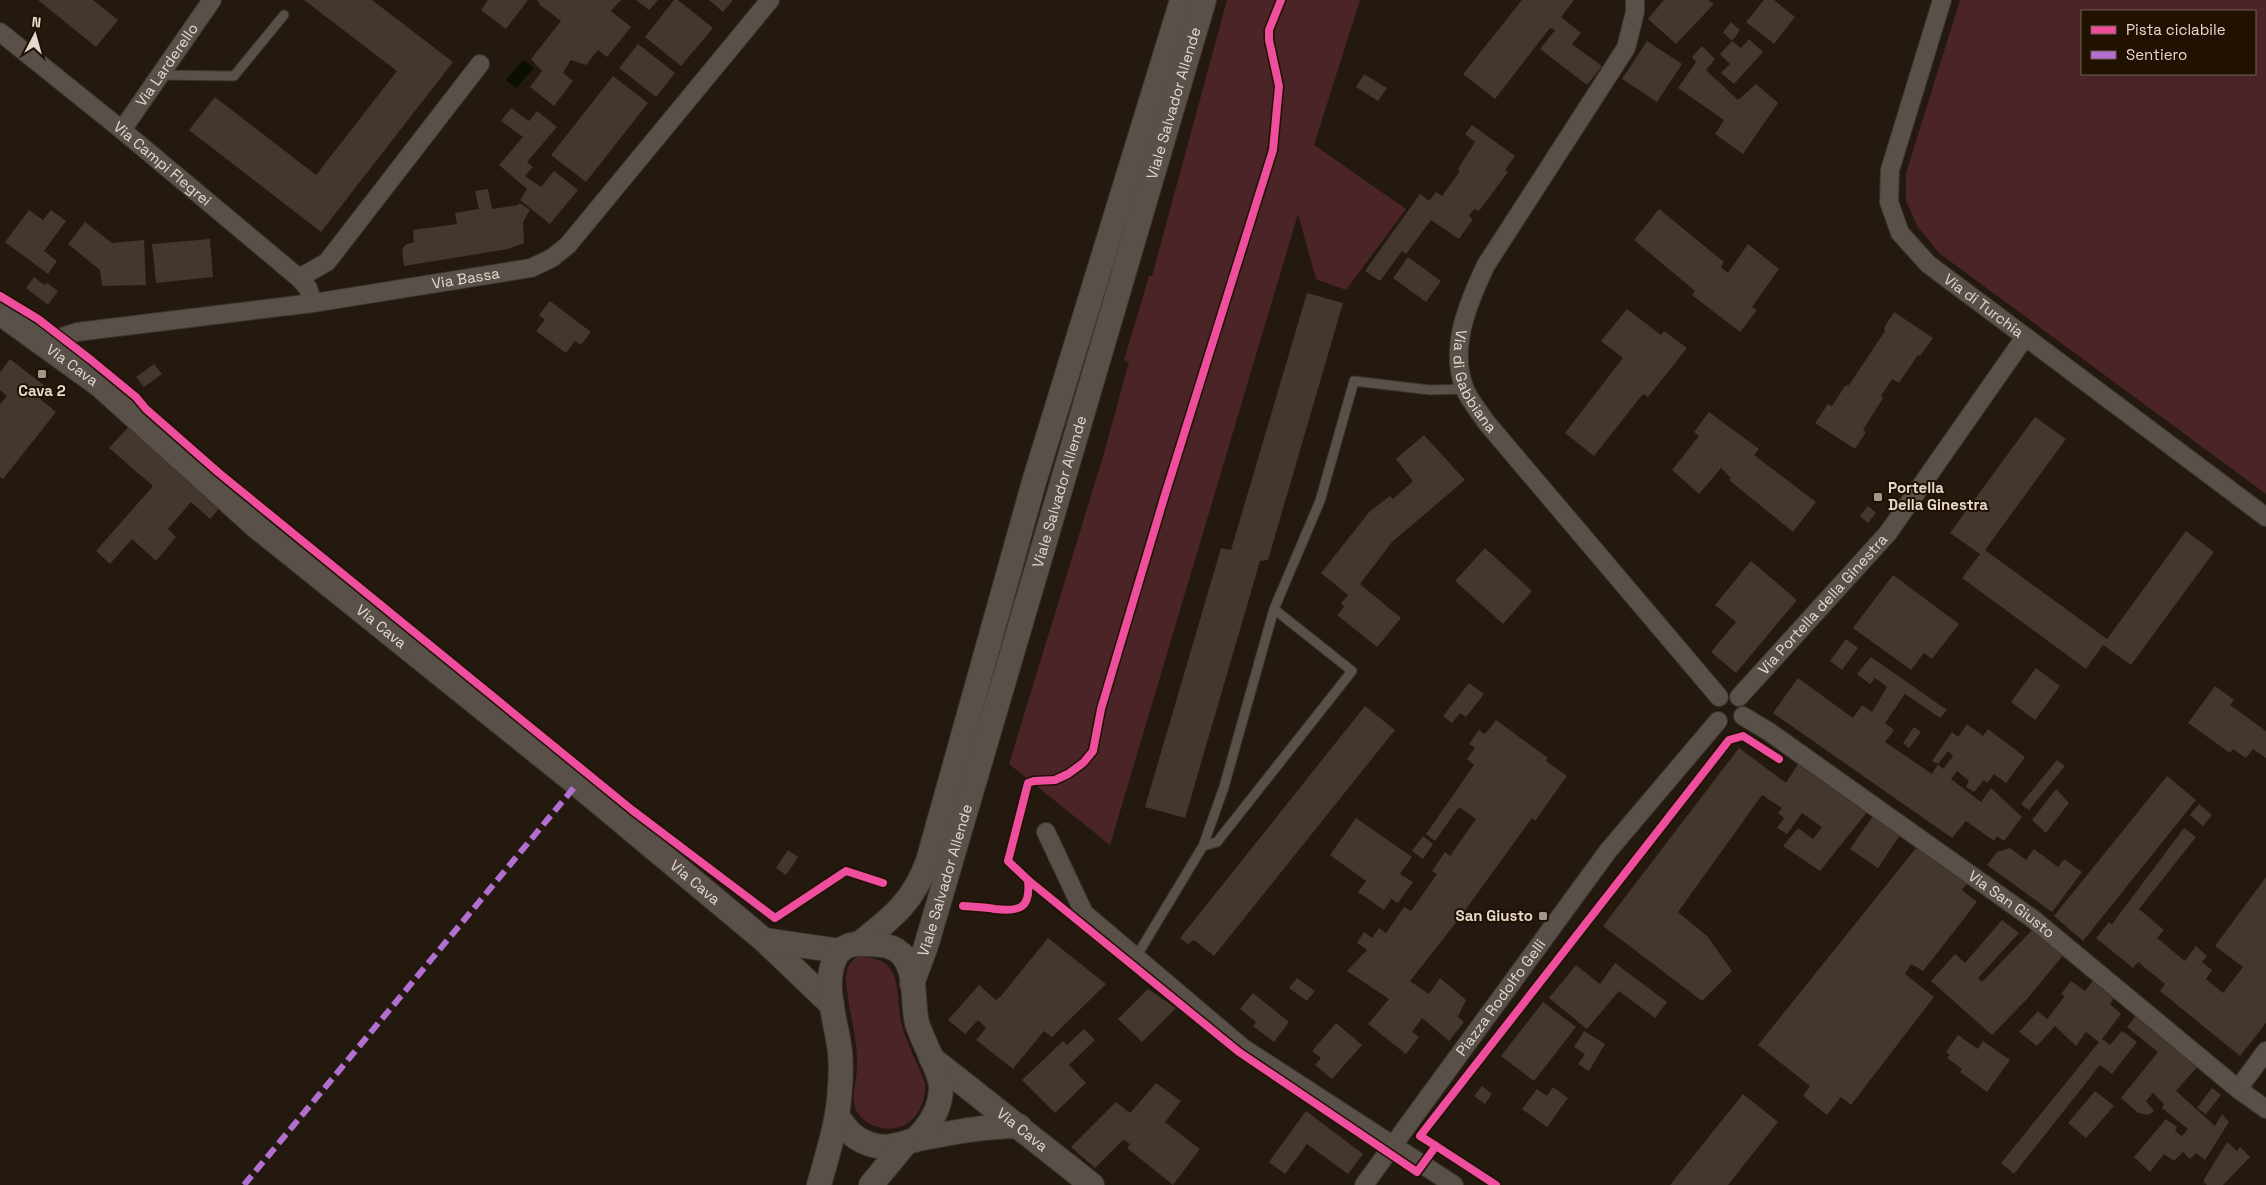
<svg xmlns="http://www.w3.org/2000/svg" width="2266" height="1185" font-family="'Space Grotesk',sans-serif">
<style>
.green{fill:#4b2428;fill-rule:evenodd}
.water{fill:#0b0f01}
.building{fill:#44372e}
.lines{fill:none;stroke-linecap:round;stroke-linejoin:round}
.lane-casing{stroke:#3b342d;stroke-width:11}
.street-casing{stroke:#3b342d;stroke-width:20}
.secondary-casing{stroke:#3b342d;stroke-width:26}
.lane{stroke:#585049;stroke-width:9}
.street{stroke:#585049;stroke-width:18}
.secondary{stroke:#585049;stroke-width:24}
.quiet{stroke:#b36fd0;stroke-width:6;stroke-dasharray:12 6;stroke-linecap:butt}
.cycleway-casing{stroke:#211101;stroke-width:11}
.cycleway{stroke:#ef4d9e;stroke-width:8}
.poi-dot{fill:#a2968b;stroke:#211101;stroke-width:2}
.labels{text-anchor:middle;stroke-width:4;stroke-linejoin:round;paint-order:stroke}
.street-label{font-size:15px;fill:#e6dace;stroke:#211101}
.poi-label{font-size:15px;font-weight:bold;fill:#e6dace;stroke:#211101}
</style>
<rect width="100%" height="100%" fill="#23190e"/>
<path class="green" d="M1227,0H1360L1314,145L1406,209L1346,290L1316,279L1298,214L1110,845L1009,764L1104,453L1129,362L1124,360L1149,276H1152Z
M1960,0H2266V494L1939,253L1917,226L1906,201V173ZM2082,11H2255V74H2082Z
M857,957C907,956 894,993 902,1026C908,1046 918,1064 925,1083C927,1112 905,1137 875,1126C868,1124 861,1118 857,1112C850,1099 857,1080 857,1066C858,1036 847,1008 846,978C847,968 848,963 857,957Z"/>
<path class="water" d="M523,60L534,68L516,88L506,80Z"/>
<path class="building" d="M38,0H93L118,20L96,47Z
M304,0H372L453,62L321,232L189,130L215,97L316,175L397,71Z
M488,0H528L506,29L481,10Z
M537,0H621L611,11L631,27L607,57L598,50L586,65L571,60L563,73L573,81L554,106L530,87L542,71L531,59L561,21L540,5Z
M636,0H658L649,10Z
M674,0H678L713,28L681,66L645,37Z
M709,0H733L723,12Z
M1522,0H1574L1561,17L1581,33L1572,44L1602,66L1587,85L1540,49L1555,30L1550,28L1495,99L1463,74Z
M1664,0H1708L1714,4L1676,44L1648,19Z
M1764,0H1774L1795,17L1774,44L1746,22Z
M1731,22L1740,30L1732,41L1741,48L1749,39L1763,52L1734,84L1721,73L1730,64L1720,54L1732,41L1723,32Z
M1647,41L1682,64L1657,102L1622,79Z
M638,44L675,73L656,97L619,68Z
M1702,46L1715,59L1706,70L1738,100L1756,84L1778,103L1743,154L1715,134L1724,120L1678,88L1696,62L1692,57Z
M1364,74L1387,88L1378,101L1356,87Z
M613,76L648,103L586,182L551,155Z
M511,108L529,121L537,111L557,127L527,162L533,167L525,176L541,187L554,171L578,190L550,224L520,200L527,189L499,165L523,137L501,121Z
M1472,125L1515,156L1505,170L1508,172L1479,211L1474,209L1469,216L1473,219L1459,239L1431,220L1406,254L1402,251L1380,281L1365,271L1420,194L1429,201L1436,192L1442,196L1460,171L1458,169L1475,142L1465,134Z
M488,189L492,209L518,205L520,203L530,210L523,222L524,243L508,249L404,266L402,250L405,245L414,242L413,230L457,224L455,213L479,209L475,191Z
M1659,209L1724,262L1721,267L1728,273L1748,244L1779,269L1752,307L1757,310L1740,332L1692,295L1695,291L1634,240Z
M29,210L43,220L51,210L66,221L44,251L57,261L48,274L5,242Z
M85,222L112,243L144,240L146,285L102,286L100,270L68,244Z
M210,239L213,277L156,283L152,244Z
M1408,257L1441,281L1426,302L1393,278Z
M34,277L44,285L47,283L58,291L48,305L26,288Z
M1307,293L1343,303L1268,560L1260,561L1185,818L1145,807L1221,548L1231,550Z
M550,301L591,332L581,345L575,341L566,353L536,331L545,320L539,315Z
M1627,309L1661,335L1664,331L1687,348L1648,397L1643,394L1594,456L1565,433L1623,358L1601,341Z
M1894,312L1933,338L1920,356L1918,355L1899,383L1892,379L1881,396L1883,398L1863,430L1866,432L1855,449L1815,423L1828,404L1832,406L1845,386L1849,385L1885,331L1884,328Z
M10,359L46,387L38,397L56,412L3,479L0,477V404L7,396L0,390V372Z
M154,364L162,374L144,387L136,377Z
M1709,412L1759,449L1754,455L1816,502L1793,532L1729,480L1731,478L1721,468L1699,494L1672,470L1699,436L1694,432Z
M2035,417L2066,439L1985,550L2107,639L2186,531L2214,552L2131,665L2103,645L2086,669L1962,578L1980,554L1950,533Z
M133,422L223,504L210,519L191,502L168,529L176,537L156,561L132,539L110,564L96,551L153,486L109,448Z
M1424,435L1465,480L1392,542L1360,584L1401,618L1377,647L1337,615L1344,607L1341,603L1348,595L1321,573L1370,511L1390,496L1393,499L1413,481L1396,459Z
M1868,506L1876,513L1868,523L1860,516Z
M1485,548L1532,591L1503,624L1455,581Z
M1751,561L1797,600L1736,673L1711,652L1736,622L1715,605Z
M1893,575L1959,624L1932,659L1924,653L1911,670L1853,628Z
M1846,639L1858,648L1842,670L1830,661Z
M1871,657L1947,710L1940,718L1905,694L1885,723L1894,730L1885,742L1932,774L1938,764L1943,769L1953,756L1948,751L1938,764L1932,761L1952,732L1958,737L1967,724L1983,736L1988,729L2025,757L2006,783L1994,774L1987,783L1984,780L1974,792L1966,787L1969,781L1957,771L1951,779L1981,802L1991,788L2022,817L2004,841L1997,836L1994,841L1966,821L1952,838L1773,713L1798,678L1853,718L1862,705L1872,712L1887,687L1875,678L1870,684L1857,674Z
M2036,668L2060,686L2035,720L2011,702Z
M1469,683L1484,694L1466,717L1460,713L1452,723L1443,716Z
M2215,686L2234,700L2230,705L2266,731V758L2253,749L2246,758L2233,749L2230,753L2188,723Z
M1365,706L1395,730L1214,956L1194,940L1188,944L1180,938Z
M1496,720L1548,758L1546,761L1567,776L1535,821L1532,818L1458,920L1410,981L1429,994L1440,978L1466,1000L1458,1017L1464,1022L1449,1041L1422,1018L1412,1032L1419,1037L1406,1054L1368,1024L1389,999L1347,971L1367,950L1357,943L1364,932L1372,938L1379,928L1386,933L1404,907L1411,911L1437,874L1432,871L1445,852L1450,856L1476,819L1459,807L1435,841L1426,834L1474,765L1467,759L1475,748L1469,744L1479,730L1485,734Z
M1914,727L1921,732L1909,748L1903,743Z
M1739,748L1786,783L1798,764L1868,811L1820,871L1783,846L1798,828L1813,839L1822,827L1802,813L1787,834L1777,828L1784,818L1778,813L1782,808L1762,795L1678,912L1708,937L1732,971L1702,1001L1603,926Z
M2057,760L2065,766L2029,810L2021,804Z
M2167,776L2196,800L2083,941L2054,916Z
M2056,789L2069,803L2046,833L2032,820Z
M2199,804L2212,815L2203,826L2190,815Z
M1875,813L1902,832L1878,868L1850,849Z
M1356,818L1412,857L1400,874L1413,882L1398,903L1391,899L1384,910L1358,892L1366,881L1330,855Z
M2184,828L2196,837L2139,909L2164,930L2157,938L2185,961L2196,946L2207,956L2202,962L2212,970L2206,979L2223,993L2243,967L2215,946L2266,877V1023L2240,1056L2160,991L2165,984L2138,962L2133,968L2096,938L2109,922L2112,924Z
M1423,836L1433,844L1423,859L1412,851Z
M1920,843L1969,881L1962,890L1977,902L1923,971L1911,964L1905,974L1934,997L1851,1105L1841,1097L1827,1115L1803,1096L1810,1086L1758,1045Z
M2010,848L2026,860L2034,849L2058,867L2064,859L2082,872L2052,912L1987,865L1997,852Z
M788,850L798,857L786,875L776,868Z
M2002,920L2019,933L1978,978L1982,982L2035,927L2065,953L2027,999L1992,1035L1931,981L1955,954L1965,963Z
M1048,938L1106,984L1052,1037L1044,1031L1013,1069L976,1040L986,1028L978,1020L965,1034L948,1020L979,985L996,1000L1001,996Z
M1615,963L1667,1002L1655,1018L1619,991L1587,1029L1549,998L1576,965L1600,984Z
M1297,978L1315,991L1307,1001L1289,988Z
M2094,979L2115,996L2110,1004L2121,1014L2102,1039L2110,1045L2122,1031L2137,1042L2112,1074L2100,1065L2014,1174L2001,1163L2099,1042L2086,1032L2076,1046L2055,1026L2037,1046L2019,1032L2038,1011L2047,1019L2065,996L2061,994L2071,981L2085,991Z
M1148,989L1176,1008L1142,1042L1118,1019Z
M1253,993L1289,1022L1274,1042L1253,1026L1256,1022L1240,1009Z
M1543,1002L1576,1027L1534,1081L1501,1056Z
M2138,1013L2198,1066L2176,1091L2215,1126L2222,1114L2229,1122L2205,1160L2196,1153L2190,1159L2183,1152L2174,1161L2164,1154L2150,1172L2134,1157L2166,1119L2177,1127L2175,1131L2182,1136L2188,1129L2162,1108L2164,1104L2153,1093L2146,1101L2154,1111L2148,1115L2138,1113L2121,1098L2158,1052L2127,1027Z
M1336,1023L1362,1045L1332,1079L1315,1065L1321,1058L1312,1051Z
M1084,1029L1095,1040L1069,1065L1086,1083L1055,1113L1022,1080L1063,1041L1067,1045Z
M1584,1031L1605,1044L1589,1071L1578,1064L1585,1054L1574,1047Z
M1958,1035L1978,1049L1983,1041L2010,1060L1987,1092L1960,1072L1962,1069L1947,1058L1950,1055L1946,1052Z
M1156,1083L1181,1101L1165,1122L1200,1149L1173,1185L1127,1148L1130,1144L1123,1140L1095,1168L1071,1147L1116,1102L1130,1113Z
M1482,1086L1492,1094L1485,1104L1474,1096Z
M1553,1087L1568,1098L1547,1127L1522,1109L1537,1089L1547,1096Z
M2212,1088L2221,1095L2206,1114L2197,1108Z
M2095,1091L2114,1106L2086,1138L2068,1123Z
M1743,1094L1778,1122L1728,1185H1670Z
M1306,1111L1363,1154L1348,1174L1307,1144L1285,1174L1269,1162Z
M2227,1142L2237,1151L2240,1147L2250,1157L2223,1185H2207L2203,1181Z"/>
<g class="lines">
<g class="lane-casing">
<path id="lane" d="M158,75L234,76L284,15
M1203,846L1217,842L1352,671L1274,609
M1136,957L1203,846L1224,787L1274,609L1320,501L1354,381L1430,390L1465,389"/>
</g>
<g class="street-casing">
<g id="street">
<path id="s1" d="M1635,0V12L1626,48L1486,265C1469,301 1448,348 1465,389C1469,400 1479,411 1486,422L1719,697"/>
<path id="s2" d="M1942,0L1890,170L1889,202L1900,233L1928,264L2266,517"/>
<path id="s3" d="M0,32L122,130L299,278L308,288L313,303"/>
<path id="s4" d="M122,130L212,0"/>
<path d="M299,278L327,262L480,64"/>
<path id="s5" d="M51,351L62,337L77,332L313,303L531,268L552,258L568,245L770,0"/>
<path id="s6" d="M1739,697L1888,533L2025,337"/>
<path id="s7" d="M1743,716L1768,731L2033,919L2238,1089L2266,1109"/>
<path d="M1046,832L1084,913L1243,1048L1454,1185"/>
<path d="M2238,1089L2266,1051"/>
<path id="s8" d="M1364,1185L1608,851L1718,721"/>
</g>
</g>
<g class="secondary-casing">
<g id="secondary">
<path id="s9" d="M0,313L101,386L256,526L577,784L764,940L832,1005"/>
<path d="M764,940L840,951"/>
<path d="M860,943C893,917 913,902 928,861L1034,482L1182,0"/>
<path id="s10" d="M912,984L926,946L1204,0"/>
<path id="s11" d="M931,1058L1092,1185"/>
<path d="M838,1117C848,1133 858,1142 877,1146C894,1149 907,1141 923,1138C955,1132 986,1126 1019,1126"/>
<path d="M819,1185C828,1152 839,1120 840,1086C841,1075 841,1063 840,1052C837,1023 822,986 835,958C840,946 853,943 866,944C880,944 895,945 904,957C917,976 912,1002 917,1023C922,1040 941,1073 941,1087C941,1109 930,1125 915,1140"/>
<path d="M871,1185L905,1144"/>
</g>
</g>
<use href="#lane" class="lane"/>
<use href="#street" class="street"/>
<use href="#secondary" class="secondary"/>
<path class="quiet" d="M244,1185L577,784"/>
<g class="cycleway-casing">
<path id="cycleway" d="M0,296L38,319L91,360L136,397L146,409L219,473L632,810L775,918L846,871L883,883
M1028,880L1239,1052L1417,1172L1436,1146L1496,1185
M963,906C974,907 985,907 995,909C1020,912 1031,908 1028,880L1008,861L1028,783L1034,781L1055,780L1068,774L1083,763L1093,751L1101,709L1164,498L1273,150L1279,86L1269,40V30L1281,0
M1436,1146L1420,1136L1729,740L1743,736L1779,759"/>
</g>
<use href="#cycleway" class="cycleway"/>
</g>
<g class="poi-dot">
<rect x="37" y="369" width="10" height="10" rx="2.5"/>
<rect x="1873" y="492" width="10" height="10" rx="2.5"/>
<rect x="1538" y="911" width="10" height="10" rx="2.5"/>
</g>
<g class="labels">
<g class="street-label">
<text dy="5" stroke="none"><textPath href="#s4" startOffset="79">Via Larderello</textPath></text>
<text dy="5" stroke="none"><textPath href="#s10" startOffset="919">Viale Salvador Allende</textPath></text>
<text dy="5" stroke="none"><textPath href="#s3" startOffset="209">Via Campi Flegrei</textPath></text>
<text dy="5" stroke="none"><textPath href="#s5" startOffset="426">Via Bassa</textPath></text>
<text dy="5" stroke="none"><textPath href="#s2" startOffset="354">Via di Turchia</textPath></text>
<text dy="5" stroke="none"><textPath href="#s9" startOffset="89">Via Cava</textPath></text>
<text dy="5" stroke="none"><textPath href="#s1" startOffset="432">Via di Gabbiana</textPath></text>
<text dy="5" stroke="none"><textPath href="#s10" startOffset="514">Viale Salvador Allende</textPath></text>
<text dy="5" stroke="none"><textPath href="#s6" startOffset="125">Via Portella della Ginestra</textPath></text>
<text dy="5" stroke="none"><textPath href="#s9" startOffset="494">Via Cava</textPath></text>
<text dy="5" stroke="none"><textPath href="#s10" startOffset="109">Viale Salvador Allende</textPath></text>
<text dy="5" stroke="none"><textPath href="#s9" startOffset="899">Via Cava</textPath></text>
<text dy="5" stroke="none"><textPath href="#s7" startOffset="328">Via San Giusto</textPath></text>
<text dy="5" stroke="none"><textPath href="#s8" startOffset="232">Piazza Rodolfo Gelli</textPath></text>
<text dy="5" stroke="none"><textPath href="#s11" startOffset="116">Via Cava</textPath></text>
</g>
<g class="poi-label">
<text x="42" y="396">Cava 2</text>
<text x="1888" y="493" text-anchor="start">Portella<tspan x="1888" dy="17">Della Ginestra</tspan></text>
<text x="1533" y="921" text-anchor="end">San Giusto</text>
</g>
</g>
<rect x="2081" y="10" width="175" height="65" fill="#211101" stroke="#706153"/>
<rect x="2091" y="26" width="25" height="8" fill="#ef4d9e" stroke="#706153"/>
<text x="2126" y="35" font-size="15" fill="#e6dace">Pista ciclabile</text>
<rect x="2091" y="51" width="25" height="8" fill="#b36fd0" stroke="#706153"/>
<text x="2126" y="60" font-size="15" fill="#e6dace">Sentiero</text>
<g transform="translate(35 35) rotate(6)" stroke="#211101" stroke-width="4" paint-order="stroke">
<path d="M0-4L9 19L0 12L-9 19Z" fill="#e6dace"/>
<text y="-8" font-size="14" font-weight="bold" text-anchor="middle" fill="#e6dace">N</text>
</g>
</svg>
